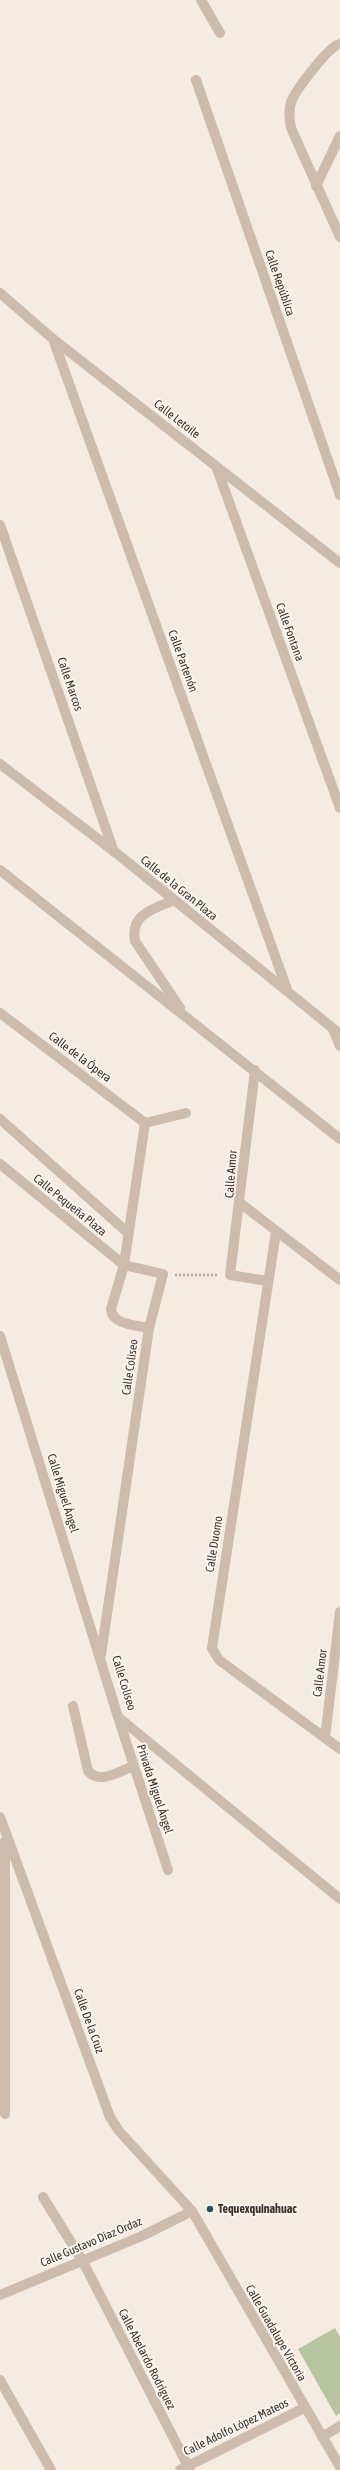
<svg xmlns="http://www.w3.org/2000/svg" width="340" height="2470" font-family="'Asap Condensed',sans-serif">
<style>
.grass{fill:#b8c4a0}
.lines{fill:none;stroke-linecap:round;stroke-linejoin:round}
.path{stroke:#b9a596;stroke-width:2.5;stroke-dasharray:2 2;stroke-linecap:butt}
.minor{stroke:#cdbbac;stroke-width:10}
.poi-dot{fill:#1f5a5e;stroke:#fbf5ee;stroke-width:1.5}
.labels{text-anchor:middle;stroke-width:4;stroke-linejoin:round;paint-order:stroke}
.street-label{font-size:12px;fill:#3b302b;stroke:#fbf5ee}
.poi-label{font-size:12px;font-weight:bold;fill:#3b302b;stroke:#fbf5ee;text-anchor:start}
</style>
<rect width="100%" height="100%" fill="#f4ebe1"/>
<path class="grass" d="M335,2328L340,2337V2413L336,2416L298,2349Z"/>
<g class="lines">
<path class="path" d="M175,1275H218"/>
<path class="minor" d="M201,0L220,33
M340,44C331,43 296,90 292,100C288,109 289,118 291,128L340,237
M196,80L340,495
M316,186L340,136
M0,293L53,339L340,563
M53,339L288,992
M216,466L340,808
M0,525L114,852
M0,764L115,852L340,1034
M0,870L340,1139
M174,900C153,909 130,914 135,941L180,1008
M0,1013L145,1123
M333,1029L340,1046
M255,1070L230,1275L267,1281
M0,1119L128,1233
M0,1164L124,1265L163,1274L149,1328L101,1655
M240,1203L340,1280
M276,1232L212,1648L219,1660L340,1749
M149,1328C136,1325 112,1325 111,1309L124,1265L145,1123L186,1113
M0,1336L118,1717L340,1899
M73,1706L88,1771C100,1785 119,1771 134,1766
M118,1717L168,1870
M325,1738L340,1612
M0,1817L110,2117L119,2131L192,2211L340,2467
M5,1841V2114
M43,2197L82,2260L190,2470
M0,2295L142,2236L192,2211
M0,2380L51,2470
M322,2437L340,2426
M180,2470L304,2408"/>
</g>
<circle class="poi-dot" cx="210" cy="2209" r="4"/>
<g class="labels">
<g class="street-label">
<text transform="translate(280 283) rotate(71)" y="4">Calle República</text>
<text transform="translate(177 419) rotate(38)" y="4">Calle Letoile</text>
<text transform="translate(290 632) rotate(70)" y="4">Calle Fontana</text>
<text transform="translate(183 661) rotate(70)" y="4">Calle Partenón</text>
<text transform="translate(70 684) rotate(71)" y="4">Calle Marcos</text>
<text transform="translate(179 888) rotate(39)" y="4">Calle de la Gran Plaza</text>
<text transform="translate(80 1057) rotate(37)" y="4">Calle de la Ópera</text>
<text transform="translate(231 1174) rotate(-86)" y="4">Calle Amor</text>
<text transform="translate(70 1205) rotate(39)" y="4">Calle Pequeña Plaza</text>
<text transform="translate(130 1367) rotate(-82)" y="4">Calle Coliseo</text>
<text transform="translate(63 1493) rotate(73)" y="4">Calle Miguel Ángel</text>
<text transform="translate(214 1544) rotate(-81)" y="4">Calle Duomo</text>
<text transform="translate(320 1673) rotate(-83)" y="4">Calle Amor</text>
<text transform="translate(124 1683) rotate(73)" y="4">Calle Coliseo</text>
<text transform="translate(155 1789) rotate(72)" y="4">Privada Miguel Ángel</text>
<text transform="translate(89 2021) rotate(70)" y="4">Calle De la Cruz</text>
<text transform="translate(91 2242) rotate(-23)" y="4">Calle Gustavo Díaz Ordaz</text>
<text transform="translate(276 2333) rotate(60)" y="4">Calle Guadalupe Victoria</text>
<text transform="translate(147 2359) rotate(63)" y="4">Calle Abelardo Rodríguez</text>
<text transform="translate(236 2427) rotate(-26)" y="4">Calle Adolfo López Mateos</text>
</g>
<g class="poi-label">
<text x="218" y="2213">Tequexquinahuac</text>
</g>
</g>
</svg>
